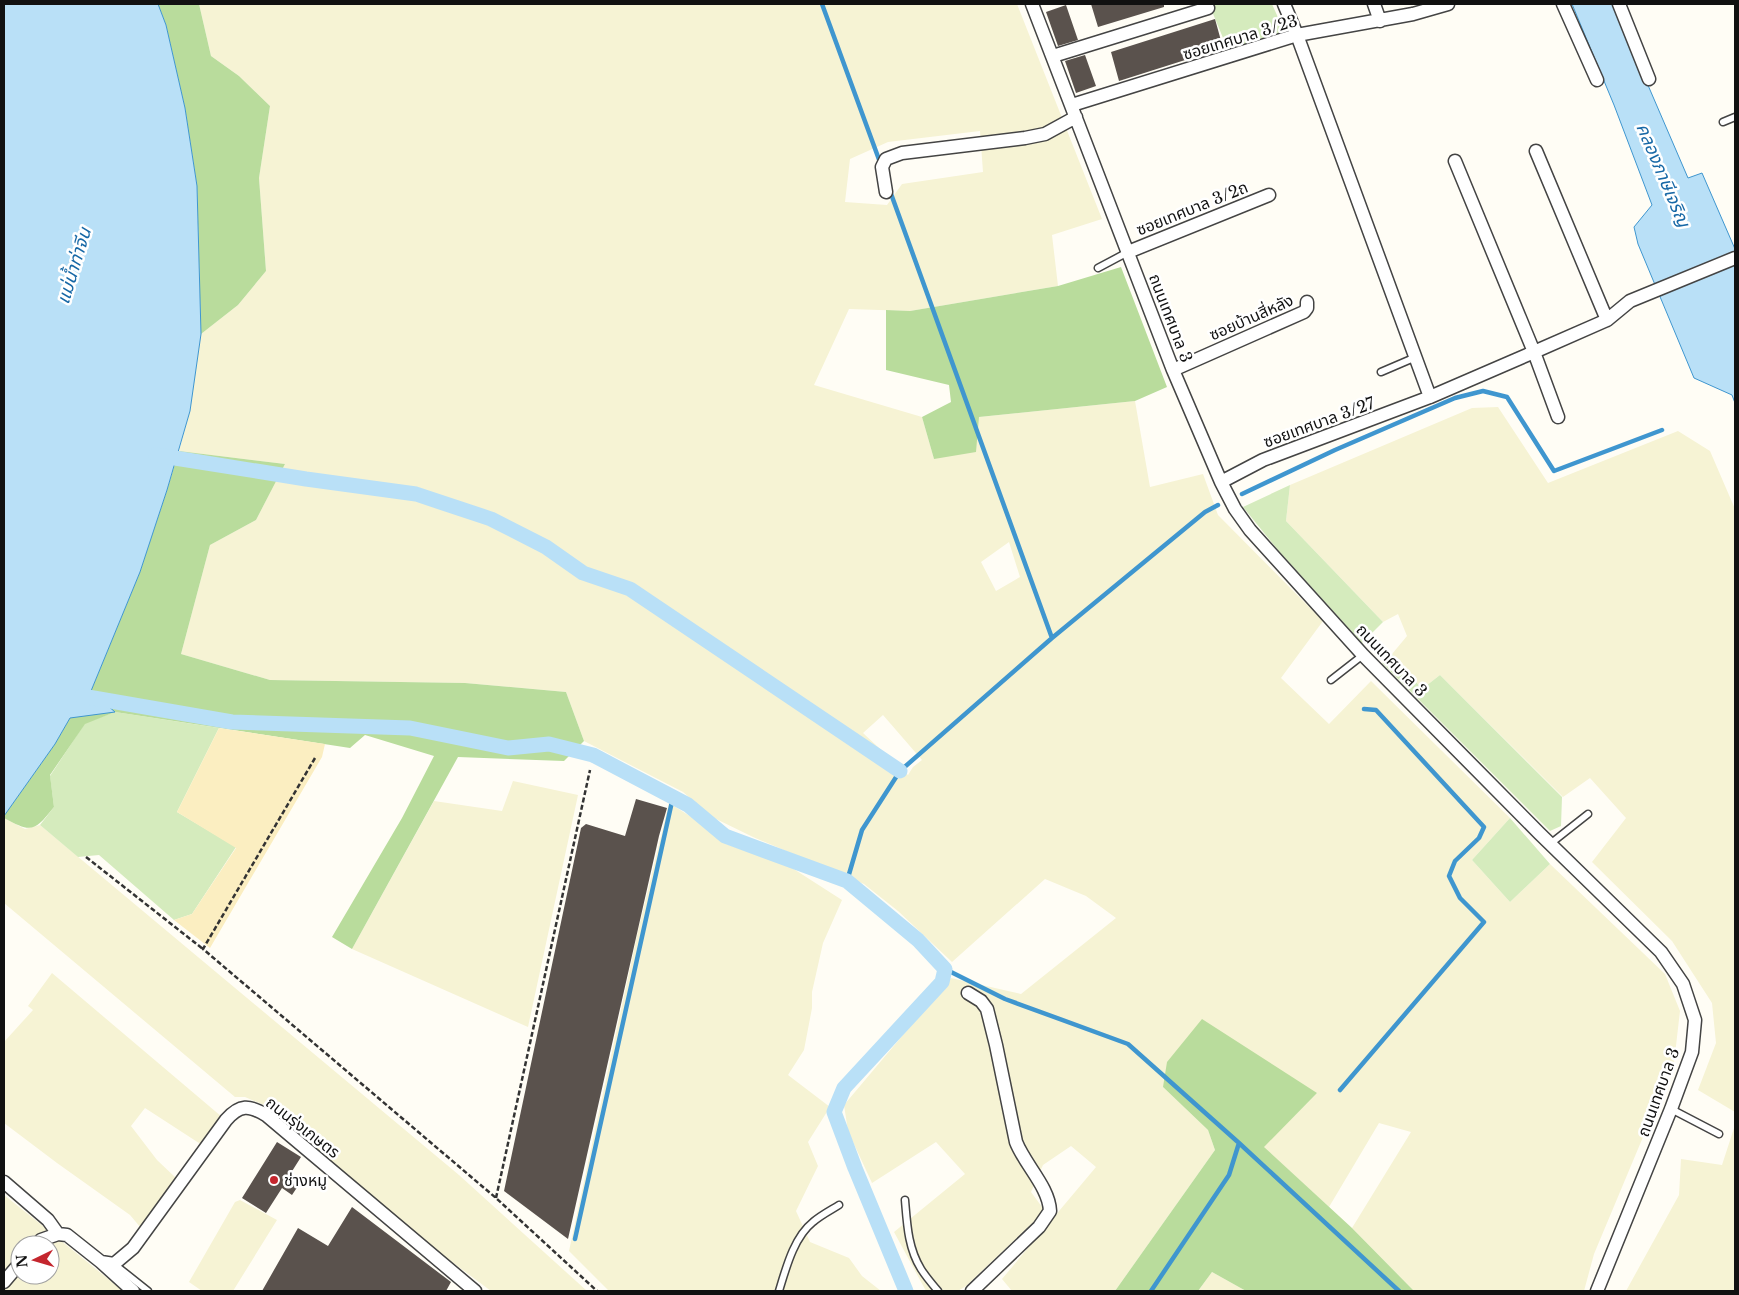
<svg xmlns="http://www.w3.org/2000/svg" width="1739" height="1295" font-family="'Libre Baskerville','Noto Sans Thai',serif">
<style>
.farmland{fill:#f6f3d4;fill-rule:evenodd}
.green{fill:#d5ebbd}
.forest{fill:#b9dc9c}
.sand{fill:#fbeec1}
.water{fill:#b9e0f7;stroke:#3f96cf}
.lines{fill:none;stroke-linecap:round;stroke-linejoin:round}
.stream{stroke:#3f96cf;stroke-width:4.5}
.canal{stroke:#b9e0f7;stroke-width:15}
.building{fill:#5a524d}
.service-casing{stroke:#444;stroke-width:9}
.minor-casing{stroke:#444;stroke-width:15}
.path{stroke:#333;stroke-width:2.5;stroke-dasharray:5 2.5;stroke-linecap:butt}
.service{stroke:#fff;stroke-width:6}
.minor{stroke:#fff;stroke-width:12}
.poi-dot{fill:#c4262e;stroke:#fff;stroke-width:2}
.labels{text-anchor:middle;stroke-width:5;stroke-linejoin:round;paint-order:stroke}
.street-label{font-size:16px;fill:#111;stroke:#fff}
.poi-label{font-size:16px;fill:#111;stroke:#fff;text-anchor:start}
.water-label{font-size:18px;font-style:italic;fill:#1768a6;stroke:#fff}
</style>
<rect width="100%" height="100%" fill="#fffdf5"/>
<path class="farmland" d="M199,4H1017L1102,219L1052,235L1058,286L910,311L849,309L814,385L922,417L934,459L979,417L1135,401L1150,487L1203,474L1218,515L1323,621L1281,678L1329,724L1371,681L1510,818L1472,860L1510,902L1550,864L1665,974L1680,1011L1674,1063L1594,1254L1584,1291H1414L1352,1228L1411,1132L1379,1123L1329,1207L1263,1147L1317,1093L1163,1087L1208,1130L1215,1150L1115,1291H1012L1002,1279L1096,1167L1071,1146L1043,1165L1031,1192L1045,1211L966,1286L958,1291H926L894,1232L965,1174L936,1142L872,1183L848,1131L844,1105L951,978L1021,994L1116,918L1086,896L1045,879L952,962L898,911L864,884L753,837L712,817L683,792L584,741L566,692L465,683L270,680L181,654L210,545L256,520L285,464L179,451L190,411L201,334L238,305L266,271L259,178L270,106L239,76L211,56ZM980,131L983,172L902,184L887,205L845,202L850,159L888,142ZM1009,542L1020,577L996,591L981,562ZM883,715L922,760L913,767L908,775L863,733Z
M1498,407L1548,483L1678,431L1710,451L1735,509V1112L1698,1090L1716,1043L1712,1003L1672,941L1592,862L1626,818L1590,778L1563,797L1440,675L1422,689L1392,654L1407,636L1398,614L1383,622L1286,521L1290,485L1472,408Z
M513,781L578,795L528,1027L352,949L434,801L502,811Z
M669,803L701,823L726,844L789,866L842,900L823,943L812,992V1008L804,1050L788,1075L830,1107L808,1142L818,1166L796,1211L810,1242L849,1258L862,1276L881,1291H609L569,1251L638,931Z
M4,818L25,829L40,825L459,1175L587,1291H491L448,1259L354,1182L264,1105L245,1097H235L4,903Z
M52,973L222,1117L202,1145L145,1108L131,1126L157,1160L176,1178L141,1228L130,1215L57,1163L4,1123V1042L33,1010L28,1006Z
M1735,1125V1291H1626L1679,1195L1681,1159L1722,1165Z
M4,1195L38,1222L123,1291H4ZM20,1245H50V1275H20Z
M240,1200L277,1220L233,1291H202L189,1282L235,1202Z
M1212,1272L1246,1291H1198Z"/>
<path class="green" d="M1209,4H1272L1284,31L1228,50Z
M1290,485L1286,521L1383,622L1362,643L1278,550L1243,507Z
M1392,654L1422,689L1440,675L1562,797L1561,826L1550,831L1382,663Z
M115,712L219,728L177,812L236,847L192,914L174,920L99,855L78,857L40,825L54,807L50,776L85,723Z
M1510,818L1550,864L1510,902L1472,860Z"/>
<path class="forest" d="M158,4H199L211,56L239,76L270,106L259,178L266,271L238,305L201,334L197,186L185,108L166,25Z
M1121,267L1167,387L1135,401L979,417L976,452L934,459L922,417L951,402L949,385L886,370V310L910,311L1058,286Z
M179,451L285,464L256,520L210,545L181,654L270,680L465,683L566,692L584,741L564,761L458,757L352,949L332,937L402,818L434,756L365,735L350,748L115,712L85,724L50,775L54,807C34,832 32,833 4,818V816L55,744L70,718L107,704L91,691L140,572L167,490Z
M1202,1019L1317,1093L1264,1147L1352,1228L1414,1291H1246L1212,1272L1198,1291H1115L1215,1150L1208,1130L1163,1087L1167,1062Z"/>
<path class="sand" d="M219,728L325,744L322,757L210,948L174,920L192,914L236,848L177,812Z"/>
<path class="water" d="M4,4H158L166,25L185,108L197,186L201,334L190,411L167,490L140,572L91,691L115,712L70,718L55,744L4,816Z
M1572,4H1613L1688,178L1702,173L1735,249V403L1732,395L1694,378L1638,244L1634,227L1652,205L1614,105Z"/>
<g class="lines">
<path class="stream" d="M822,4L881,165
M890,191L1052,638
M1242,494L1335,450L1455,398L1483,391L1507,397L1554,471L1662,430
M847,881L862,830L900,771L1052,638L1205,512L1218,505
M945,969L1005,999L1128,1044L1239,1143L1229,1175L1151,1291
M1340,1090L1484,922L1460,898L1449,876L1455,861L1479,838L1484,827L1376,710L1364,709
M1239,1143L1399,1291
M575,1239L673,797"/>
<path class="canal" d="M156,455L306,479L416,494L491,519L546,547L583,573L630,589L900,771
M82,696L232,722L410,728L508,748L549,744L593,755L688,805L725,836L847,881L918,940L945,969L942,982L844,1088L834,1112L855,1168L906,1291"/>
</g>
<path class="building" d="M1091,4H1164V7L1098,27Z
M1066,5L1078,40L1058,46L1046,12Z
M1215,19L1223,48L1119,81L1111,52Z
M1085,55L1096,86L1076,93L1065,61Z
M636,799L667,808L659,836L568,1239L504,1191L581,828L586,824L625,836Z
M277,1142L301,1157L289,1176L300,1183L292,1195L282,1188L266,1213L242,1198Z
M352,1207L451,1282L446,1291H262L298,1228L328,1246Z"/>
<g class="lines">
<g class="service-casing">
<path id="service" d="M1723,122L1735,117
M1098,268L1128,252
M1381,372L1416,357
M1331,680L1363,655
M1550,844L1588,814
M1671,1109L1719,1134
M905,1200C907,1224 908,1248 921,1269C926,1277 932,1284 938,1291
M114,1264L148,1291
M779,1291C786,1268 794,1237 813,1222C821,1215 831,1210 839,1205"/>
</g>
<g class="minor-casing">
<path id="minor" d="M1032,4L1173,370L1221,482L1235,509L1250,530L1363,655L1539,833L1661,952L1683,984L1695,1020L1692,1052L1671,1109L1597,1291
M1284,4L1297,35L1430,397
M1374,4L1380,21
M1563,4L1597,80
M1619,4L1649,79
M1053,56L1208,8
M1072,105L1297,35L1413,14L1448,4
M1536,151L1607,320
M1455,161L1534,352L1558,417
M886,192L882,167L886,159L902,153L1025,138L1045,134L1076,117
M1128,252L1269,195
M1173,370L1304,312L1307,308V302
M1221,482L1263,460L1430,397L1534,352L1607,320L1630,301L1735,258
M968,993L981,1001L987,1009L996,1045L1016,1142C1025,1165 1049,1187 1050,1211L1039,1227L972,1291
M4,1182L48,1220L58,1234
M36,1245L41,1240L58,1234L67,1235L101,1262L114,1264L133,1248L226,1120C240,1104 249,1105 266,1115L475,1291
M101,1262L133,1291
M4,1282L20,1263"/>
</g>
<path class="path" d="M315,758L203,949L496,1198L597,1291
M86,857L203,949
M496,1198L590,770"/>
<use href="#service" class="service"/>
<use href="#minor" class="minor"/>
</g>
<circle class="poi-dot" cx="274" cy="1180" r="5"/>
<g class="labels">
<g class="street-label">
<text transform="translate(1240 37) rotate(-17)" y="6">ซอยเทศบาล 3/23</text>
<text transform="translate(1192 208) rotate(-22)" y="6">ซอยเทศบาล 3/2ถ</text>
<text transform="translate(1251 317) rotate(-24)" y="6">ซอยบ้านสี่หลัง</text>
<text transform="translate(1171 318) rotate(69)" y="6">ถนนเทศบาล 3</text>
<text transform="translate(1319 422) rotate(-20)" y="6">ซอยเทศบาล 3/27</text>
<text transform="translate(1392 660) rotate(46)" y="6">ถนนเทศบาล 3</text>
<text transform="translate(1658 1092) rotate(-70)" y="6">ถนนเทศบาล 3</text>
<text transform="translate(303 1127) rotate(38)" y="6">ถนนรุ่งเกษตร</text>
</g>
<g class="poi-label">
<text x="284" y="1186">ช่างหมู</text>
</g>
<g class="water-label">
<text transform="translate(1663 175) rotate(67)" y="6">คลองภาษีเจริญ</text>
<text transform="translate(74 266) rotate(-73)" y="6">แม่น้ำท่าจีน</text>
</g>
</g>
<rect width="1739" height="1295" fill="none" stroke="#111111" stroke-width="10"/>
<g transform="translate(35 1260) rotate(265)"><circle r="24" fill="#ffffff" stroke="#a0a0a0"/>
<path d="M0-4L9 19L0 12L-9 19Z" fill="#c4262e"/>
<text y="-8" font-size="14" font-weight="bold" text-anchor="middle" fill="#111111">N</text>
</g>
</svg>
